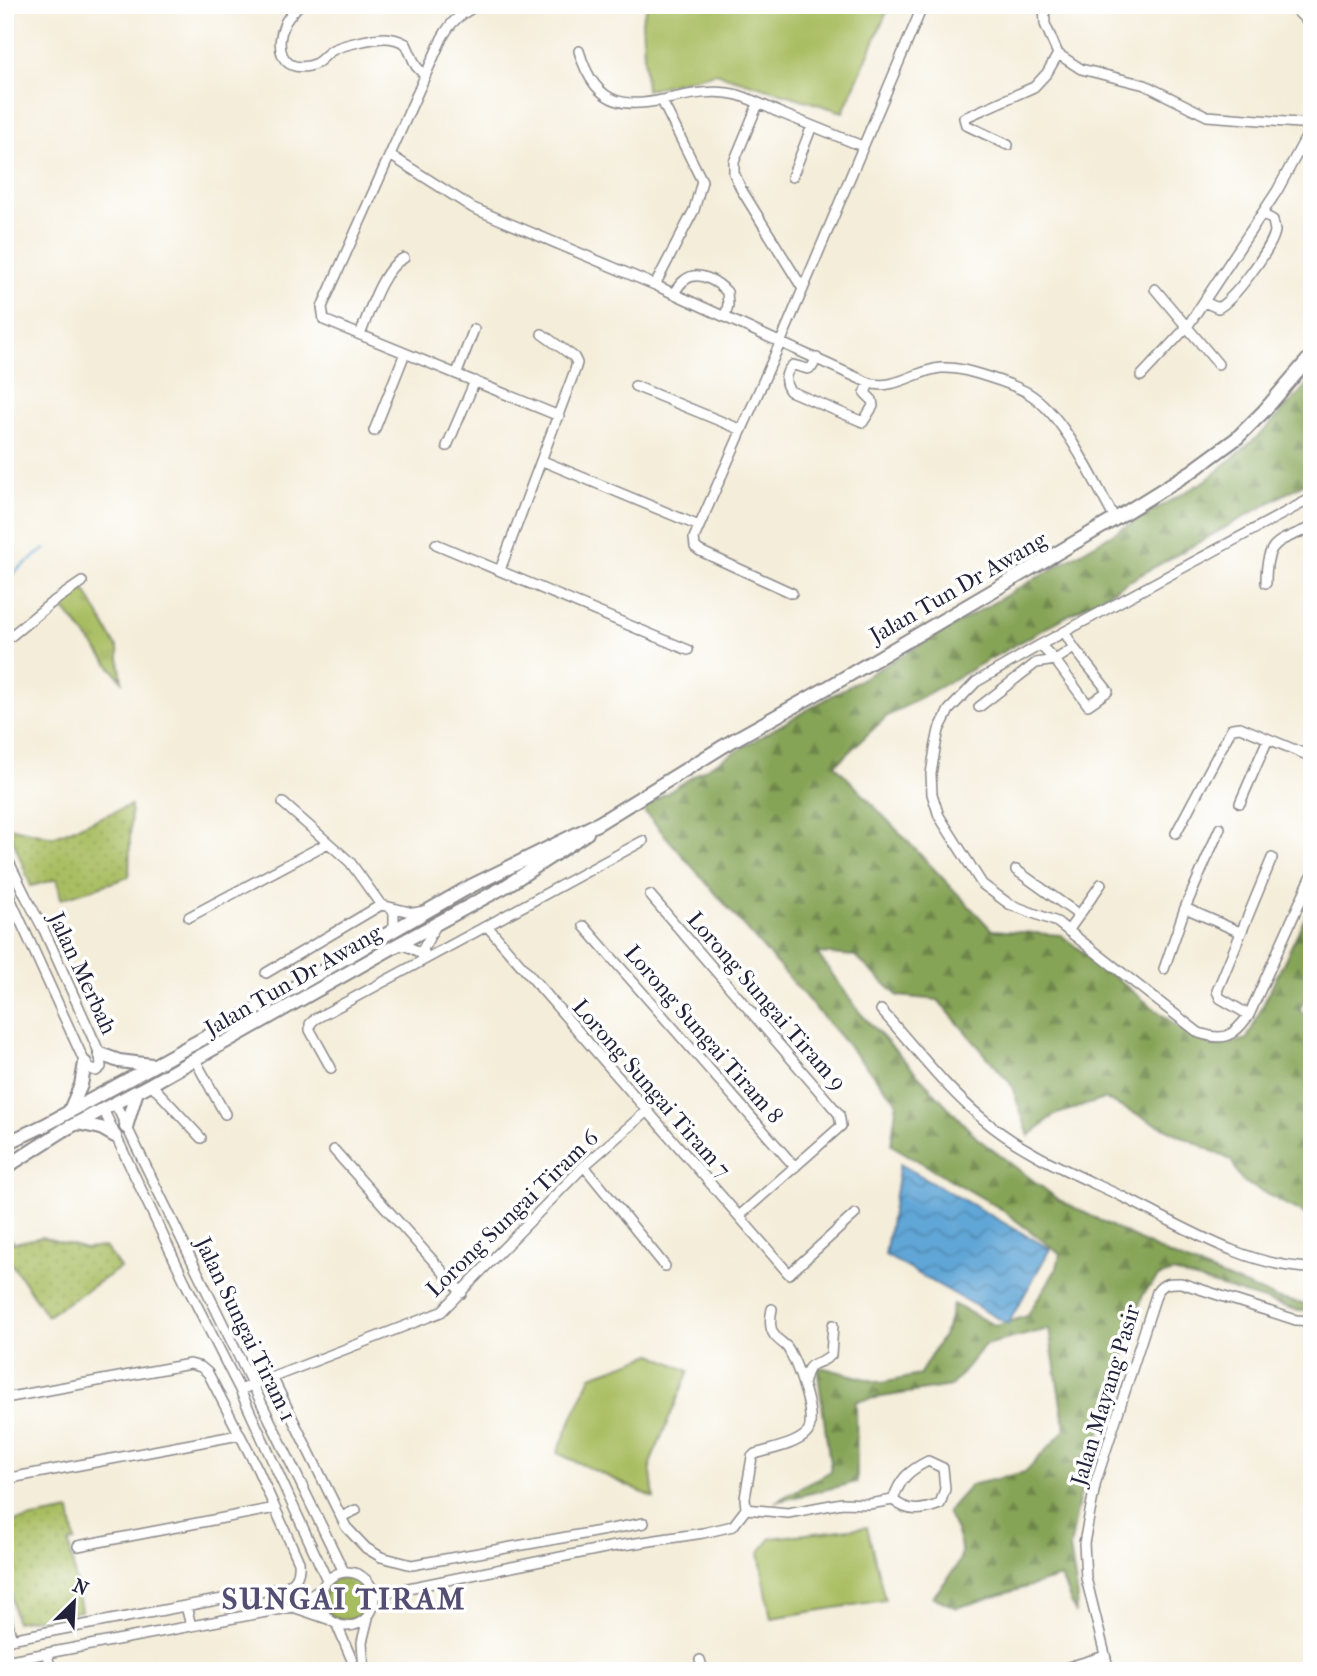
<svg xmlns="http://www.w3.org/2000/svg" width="1317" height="1676" font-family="'IM FELL French Canon',serif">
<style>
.grass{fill:url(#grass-tufts);stroke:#65704e;stroke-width:2}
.forest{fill:url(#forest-firs);stroke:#546349;stroke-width:2}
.park{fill:url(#park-dots);stroke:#65704e;stroke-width:2}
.pitch{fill:#a8bd61;stroke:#65704e;stroke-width:2}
.water{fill:url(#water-waves);stroke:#416488;stroke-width:2}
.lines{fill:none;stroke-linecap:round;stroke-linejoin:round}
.stream{stroke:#60a6d6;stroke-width:2.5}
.minor-casing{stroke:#8b888a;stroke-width:12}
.major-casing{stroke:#8b888a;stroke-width:16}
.minor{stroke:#fff;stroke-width:9}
.major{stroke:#fff;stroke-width:12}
.labels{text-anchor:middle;stroke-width:7;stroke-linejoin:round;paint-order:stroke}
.street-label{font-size:23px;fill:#22223b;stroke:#fff}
.district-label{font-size:30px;font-weight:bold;letter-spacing:2px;fill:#544e72;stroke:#fff}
</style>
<defs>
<pattern id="grass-tufts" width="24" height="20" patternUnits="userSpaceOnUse" patternTransform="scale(1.75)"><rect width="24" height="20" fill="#a8bd61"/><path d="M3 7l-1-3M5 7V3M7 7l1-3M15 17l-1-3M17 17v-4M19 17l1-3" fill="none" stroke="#90a255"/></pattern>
<pattern id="forest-firs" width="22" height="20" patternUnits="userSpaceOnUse" patternTransform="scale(1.75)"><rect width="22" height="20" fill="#86a457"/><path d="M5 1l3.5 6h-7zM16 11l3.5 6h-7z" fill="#6d8549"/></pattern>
<pattern id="park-dots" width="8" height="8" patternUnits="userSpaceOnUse" patternTransform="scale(1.75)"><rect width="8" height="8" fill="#a8bd61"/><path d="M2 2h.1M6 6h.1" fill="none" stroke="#90a255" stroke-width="1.8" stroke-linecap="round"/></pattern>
<pattern id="water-waves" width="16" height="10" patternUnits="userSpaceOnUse" patternTransform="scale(1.75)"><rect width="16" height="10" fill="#60a6d6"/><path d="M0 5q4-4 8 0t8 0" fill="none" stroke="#4f87af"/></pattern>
</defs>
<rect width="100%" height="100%" fill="#fff"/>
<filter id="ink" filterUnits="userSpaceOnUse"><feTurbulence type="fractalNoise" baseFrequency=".0143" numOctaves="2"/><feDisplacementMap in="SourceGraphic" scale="14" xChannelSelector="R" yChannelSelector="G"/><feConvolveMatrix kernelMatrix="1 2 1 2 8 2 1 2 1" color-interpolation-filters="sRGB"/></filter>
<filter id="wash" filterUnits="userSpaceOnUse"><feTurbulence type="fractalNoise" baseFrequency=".00686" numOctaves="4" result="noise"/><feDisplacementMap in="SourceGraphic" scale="28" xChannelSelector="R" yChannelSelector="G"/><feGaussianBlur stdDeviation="1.57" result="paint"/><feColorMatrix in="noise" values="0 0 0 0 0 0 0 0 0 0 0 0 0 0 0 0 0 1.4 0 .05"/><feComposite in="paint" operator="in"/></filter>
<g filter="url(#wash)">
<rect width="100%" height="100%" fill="#f4edd9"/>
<path class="grass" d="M83,587L118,649L122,681L61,605Z
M324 1599a22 22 0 1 1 44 0a22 22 0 1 1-44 0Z"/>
<path class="forest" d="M1312,379V479L886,717L835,765L992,930L1061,935L1179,1028L1215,1047L1247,1039L1312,903V989L1299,1010L1312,1018V1218L1242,1181L1231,1160L1105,1099L1054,1115L1029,1136L1011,1084L938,1000L898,996L855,956L817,953L861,1014L977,1138L1059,1200L1167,1254L1276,1298L1312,1306V1311H1299L1173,1272L1158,1277L1143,1294L1079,1500L1070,1548L1078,1598L1075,1612L1061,1577L956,1608L933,1597C963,1558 971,1559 947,1512L971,1485L1025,1472L1065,1430L1049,1329L985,1345L951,1386L856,1401L857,1482L775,1502L831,1471L817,1366L882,1383L919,1375L947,1329L953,1304L996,1326L1027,1316L1057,1268L1060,1254L1001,1209L891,1145L897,1102L642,809L703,770L1208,479L1263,432Z"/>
<path class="park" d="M131,805L129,877L61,899L57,879L31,886L8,827L53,837Z
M5,1230L14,1243L42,1237L86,1249L105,1247L120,1268L47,1316L5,1254Z
M70,1511L75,1541L69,1543L81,1611L16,1622L5,1561V1523Z"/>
<path class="pitch" d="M648,5H890L843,112L716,73L646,90L642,20Z
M652,1354L689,1371L650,1464L654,1498L557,1453L591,1376Z
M867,1527L885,1600L771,1618L759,1553L771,1538Z"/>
<path class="water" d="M900,1164L1050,1249L1008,1324L885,1255Z"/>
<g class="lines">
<path class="stream" d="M5,579L45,549"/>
</g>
</g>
<g filter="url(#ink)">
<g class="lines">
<g class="minor-casing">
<path id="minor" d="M299,5C294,11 288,17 285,23C275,45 280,72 309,66C320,64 323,56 331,51C340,45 374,38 385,38C393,38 399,40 406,44L416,66L425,76
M477,5C459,16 453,19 442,38L322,307L324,320L559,416
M1044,5L1045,24L1058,54L1081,69L1145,85L1207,116L1312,124
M1291,5L1312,26
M579,51C607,147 675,78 738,95C751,99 765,106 778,112C806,123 834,135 862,146
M758,104L734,162V173L741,189L803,289
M1008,145L966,125L964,118L1034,87L1047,73L1058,54
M390,155L473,208L655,285L869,383C894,391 917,370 941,368C958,367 972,372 988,377C1001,381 1016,386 1028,393C1065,415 1094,482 1115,519
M792,177L812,126
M655,285L694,210L702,181L662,101
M1155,289L1218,364
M673,294C677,289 680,283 685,280C698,269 718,282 727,292L728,305L725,317
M1204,302L1218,308C1232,302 1273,247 1275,231C1275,230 1273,221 1273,220L1262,214
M360,335C369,313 382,268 404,258
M817,358L812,367L808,369L793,365C785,372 783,382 790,391L863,422L873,406L872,400L865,393L869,383
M457,373L474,329
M1141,376L1187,327L1277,191L1312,126
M635,386L742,430
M374,431L405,353
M447,446L475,381
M543,461L699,526
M1312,498L1040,645L976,682L949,710L939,730L935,749L931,774L932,794L939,816L982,884L1009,904L1057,922L1199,1033C1226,1042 1233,1036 1249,1015L1312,875
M436,544L688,650
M500,570L575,370L577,363L574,357L542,334
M1266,583C1266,540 1276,543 1312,527
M792,593L700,551L695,547L694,538L781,341L923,5
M5,641L50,604L82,582
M1040,645L1055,660L1088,705L1108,691L1074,648L1065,633
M979,707L1036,663L1055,660L1074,648
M283,803L350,862L381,905L414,913L424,911
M1240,803L1268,739
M1176,833L1232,728L1240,727L1312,757
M5,854L26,897L44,930L100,1054L101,1067L96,1071L88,1068L85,1063L5,887
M1016,870L1079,915
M650,895L839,1114L841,1126L739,1216
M389,907L394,912V926L390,931
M1185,908L1240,932
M189,917L328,843
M487,926L789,1274L855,1214
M584,926L795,1167
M1068,931L1101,884
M398,945C409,946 417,949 425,958
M426,959L423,949L435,927
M1164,969L1185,908L1220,828
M266,973L381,905
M881,1010C915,1047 944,1087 983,1119C1024,1154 1075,1174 1123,1197C1181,1225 1245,1267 1312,1268
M1249,1015L1220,998L1217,991L1272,858
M195,1060L225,1114
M331,1068L310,1030V1024L315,1019L643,841
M151,1084L201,1138
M115,1103L344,1572
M103,1109L186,1284L240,1390L327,1580
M334,1150L462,1293
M584,1166L665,1266
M272,1377L346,1527L366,1548L381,1557L412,1565L644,1523
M803,1385C809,1356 815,1369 831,1355L833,1325
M240,1390L441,1312L584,1166L647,1111
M5,1398L190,1364L201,1367L208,1373L258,1470L299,1562C300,1574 297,1581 286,1587L5,1640
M5,1479L239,1435
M746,1509L788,1513L842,1503L869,1504L893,1500C900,1479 908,1471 928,1461L943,1468L945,1489L940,1504C921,1511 909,1513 893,1500
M341,1517L356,1510
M78,1546L275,1508
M320 1599a27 27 0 1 1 54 0a27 27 0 1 1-54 0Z
M374,1595L610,1547L703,1533L733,1526L746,1509L745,1498L752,1457L755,1454C770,1449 795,1445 806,1434C820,1423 796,1360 787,1347C783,1343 778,1340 775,1336C769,1329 770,1318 772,1309
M5,1605L11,1639
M186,1606L191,1626
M293,1607L328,1619
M336,1623L352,1660L353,1671
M47,1654L51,1671
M700,1660L703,1671
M5,1661L293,1607L321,1589
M364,1671L362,1642L368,1618
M1055,1671L1105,1656
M1109,1671L1086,1578L1084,1543L1096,1481L1157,1292C1164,1282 1170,1283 1181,1283L1296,1320L1312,1321"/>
</g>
<g class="major-casing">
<path id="major" d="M100,1054L119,1061L152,1065
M70,1110L81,1085L85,1063
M77,1123L101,1128L115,1136
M126,1127L137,1091
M5,1144L45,1125L237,1020L471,886L599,823L732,741L832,685L1115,519L1192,471L1237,438L1264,411L1312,355
M5,1168L64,1130L151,1084L397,945L506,886L587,833"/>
</g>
<use href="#minor" class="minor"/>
<use href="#major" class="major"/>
</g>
</g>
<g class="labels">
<g class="street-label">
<text transform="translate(958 587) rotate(-30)" y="8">Jalan Tun Dr Awang</text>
<text transform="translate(83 973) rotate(65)" y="8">Jalan Merbah</text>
<text transform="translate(293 980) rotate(-30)" y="8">Jalan Tun Dr Awang</text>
<text transform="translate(767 1001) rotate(49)" y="8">Lorong Sungai Tiram 9</text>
<text transform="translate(704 1034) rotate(49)" y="8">Lorong Sungai Tiram 8</text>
<text transform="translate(652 1088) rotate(49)" y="8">Lorong Sungai Tiram 7</text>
<text transform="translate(512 1213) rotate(-44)" y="8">Lorong Sungai Tiram 6</text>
<text transform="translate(246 1329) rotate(64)" y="8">Jalan Sungai Tiram 1</text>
<text transform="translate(1105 1395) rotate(-73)" y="8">Jalan Mayang Pasir</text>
</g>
<g class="district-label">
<text x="344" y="1609">SUNGAI TIRAM</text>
</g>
</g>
<rect width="1317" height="1676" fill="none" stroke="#fff" stroke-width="28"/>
<g transform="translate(74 1602) rotate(24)" stroke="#ffffff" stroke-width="5" paint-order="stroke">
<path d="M0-5L12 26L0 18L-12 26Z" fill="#22223b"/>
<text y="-10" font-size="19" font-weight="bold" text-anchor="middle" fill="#22223b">N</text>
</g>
</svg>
